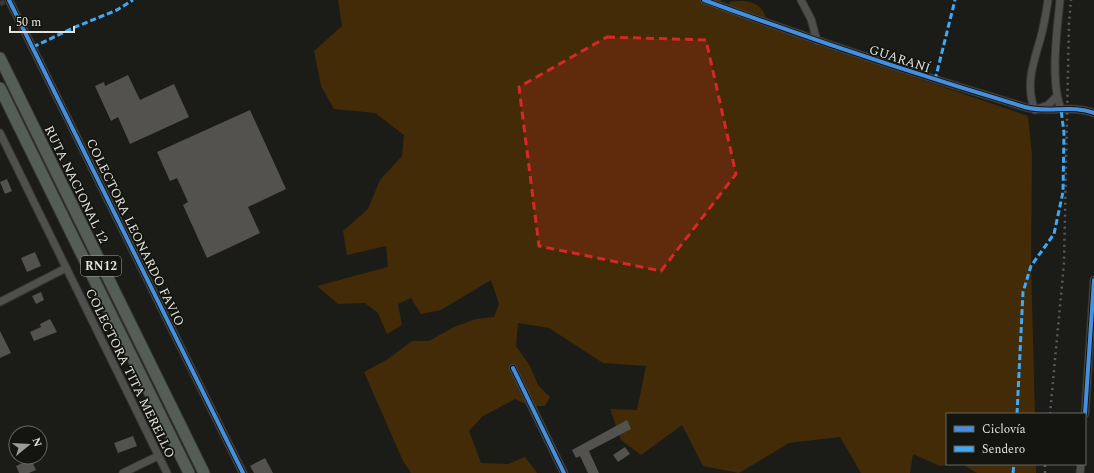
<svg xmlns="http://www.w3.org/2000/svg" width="1094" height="473" font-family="Spectral,serif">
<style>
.green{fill:#432b07}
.building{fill:#53524e}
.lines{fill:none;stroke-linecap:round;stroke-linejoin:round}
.pedestrian-tunnel{stroke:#393a36;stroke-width:5;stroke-dasharray:5 2.5;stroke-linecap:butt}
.minor-casing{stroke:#353633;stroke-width:9}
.trunk-casing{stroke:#353633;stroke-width:13}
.minor{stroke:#4f504d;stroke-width:7}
.trunk{stroke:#545e55;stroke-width:11}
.rail{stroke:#5a5a58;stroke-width:2.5;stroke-dasharray:2 4;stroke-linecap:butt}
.quiet{stroke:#3fa9f5;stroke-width:3;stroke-dasharray:6 3;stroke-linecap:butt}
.cycleway-casing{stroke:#13150e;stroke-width:6}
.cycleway{stroke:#468fdf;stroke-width:4}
.marked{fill:#d62828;fill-opacity:0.2;stroke:#d62828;stroke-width:3;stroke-dasharray:8 5;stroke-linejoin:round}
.labels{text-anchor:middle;stroke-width:3.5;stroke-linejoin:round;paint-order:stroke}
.shield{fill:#13150e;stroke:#a4a5a0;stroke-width:1}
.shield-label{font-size:12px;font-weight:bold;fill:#e2e3de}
.street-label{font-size:13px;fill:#e2e3de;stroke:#13150e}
</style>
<rect width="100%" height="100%" fill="#1b1c18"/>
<path class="green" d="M338,0H721V6L728,7L730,2C740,0 756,0 762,10C765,13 765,18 768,21C774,29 784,32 793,36L1028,116L1032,154L1031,266L1035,414H947V464H956L940,466L913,454L910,473H861L840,437L789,443L739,473L703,466L682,425L641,455L621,440L610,409L637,410L646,366L603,363L549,328L518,323L516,346L530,366L538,385L550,397L545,406H530L515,399L483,416L469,431L481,463L508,464L525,457L537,473H411L403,461L364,372L388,359L412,341H429L454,327L476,319L494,317L499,304L491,280L441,310L421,314L411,298L398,304L402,325L387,334L378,313L365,303L338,304L317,286L388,267L386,246L347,255L343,231L368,209L380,180L402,156L404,135L375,113L334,109L321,86L314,51L342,26Z
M962,464H1036V473H977Z"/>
<path class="building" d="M128,75L140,100L174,84L189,117L130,144L118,117L111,121L95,86L104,82L105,86Z
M250,110L286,189L248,207L260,233L207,258L183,205L188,202L177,178L170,181L157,152Z
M7,179L12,191L5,194L0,182Z
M35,252L41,266L27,272L21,258Z
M41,292L44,300L36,304L32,296Z
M50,319L57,332L34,341L30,332L41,327L40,324Z
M0,331L11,353L0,358Z
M627,420L631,429L589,451L599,473H588L580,456L576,458L572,450Z
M133,436L137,446L118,453L114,443Z
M625,447L630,454L618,462L613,455Z
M265,458L273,473H254L250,466Z
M31,459L36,470L29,473H19L16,466Z"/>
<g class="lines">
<path class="pedestrian-tunnel" d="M0,4L7,0"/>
<g class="minor-casing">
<path id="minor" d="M9,0L243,473
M704,0C810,39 917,75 1025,107C1048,114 1072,104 1094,113
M801,0L811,19L817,41
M1048,0C1046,13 1044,27 1040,40C1033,64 1025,86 1035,110L1048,105L1056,97
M1060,0C1057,30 1050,82 1061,109
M0,133L167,473
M0,302L66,268
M513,368L564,473
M1085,414L1094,280
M123,473L158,456
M1080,473L1081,464"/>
</g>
<g class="trunk-casing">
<path id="trunk" d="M0,58L204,473
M0,88L189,473"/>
</g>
<use href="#minor" class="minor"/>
<use href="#trunk" class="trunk"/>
<path class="rail" d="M1050,414L1064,263L1069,23L1071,0
M1045,473V464"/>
<path class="quiet" d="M33,47L73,28L117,10L133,0
M935,80L955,0
M1017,414L1023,292L1031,266L1054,234L1063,192L1064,133L1061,109
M1013,473L1014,464"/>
<g class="cycleway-casing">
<path id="cycleway" d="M9,0L243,473
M704,0C810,39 917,75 1025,107C1048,114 1072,104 1094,113
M513,368L564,473
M1085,414L1094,280"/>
</g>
<use href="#cycleway" class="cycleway"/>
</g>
<path class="marked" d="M607,37L706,40L736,174L661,271L539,246L519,87Z"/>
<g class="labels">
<rect class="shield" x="81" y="256" width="40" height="20" rx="3"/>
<g class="shield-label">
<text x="101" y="270">RN12</text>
</g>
<g class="street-label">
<text transform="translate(900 58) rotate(18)" y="5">GUARANÍ</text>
<text transform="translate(77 184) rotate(64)" y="5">RUTA NACIONAL 12</text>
<text transform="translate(136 232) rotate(64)" y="5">COLECTORA LEONARDO FAVIO</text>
<text transform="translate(131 373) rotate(64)" y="5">COLECTORA TITA MERELLO</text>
</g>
</g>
<rect x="946" y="413" width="140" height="52" fill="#13150e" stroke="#666761"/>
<rect x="954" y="426" width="20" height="6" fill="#468fdf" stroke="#666761"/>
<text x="982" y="433" font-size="12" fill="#e2e3de">Ciclovía</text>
<rect x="954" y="446" width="20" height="6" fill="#3fa9f5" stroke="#666761"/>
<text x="982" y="453" font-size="12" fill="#e2e3de">Sendero</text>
<g transform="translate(28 445) rotate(72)"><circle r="19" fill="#13150e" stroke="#666761"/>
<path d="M0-3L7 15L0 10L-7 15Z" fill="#9c9d99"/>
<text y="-6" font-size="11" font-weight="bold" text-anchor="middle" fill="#e2e3de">N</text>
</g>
<path d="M10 26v6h64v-6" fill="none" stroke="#e2e3de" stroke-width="2"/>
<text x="16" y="26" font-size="12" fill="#e2e3de" stroke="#13150e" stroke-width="3" paint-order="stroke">50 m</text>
</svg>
